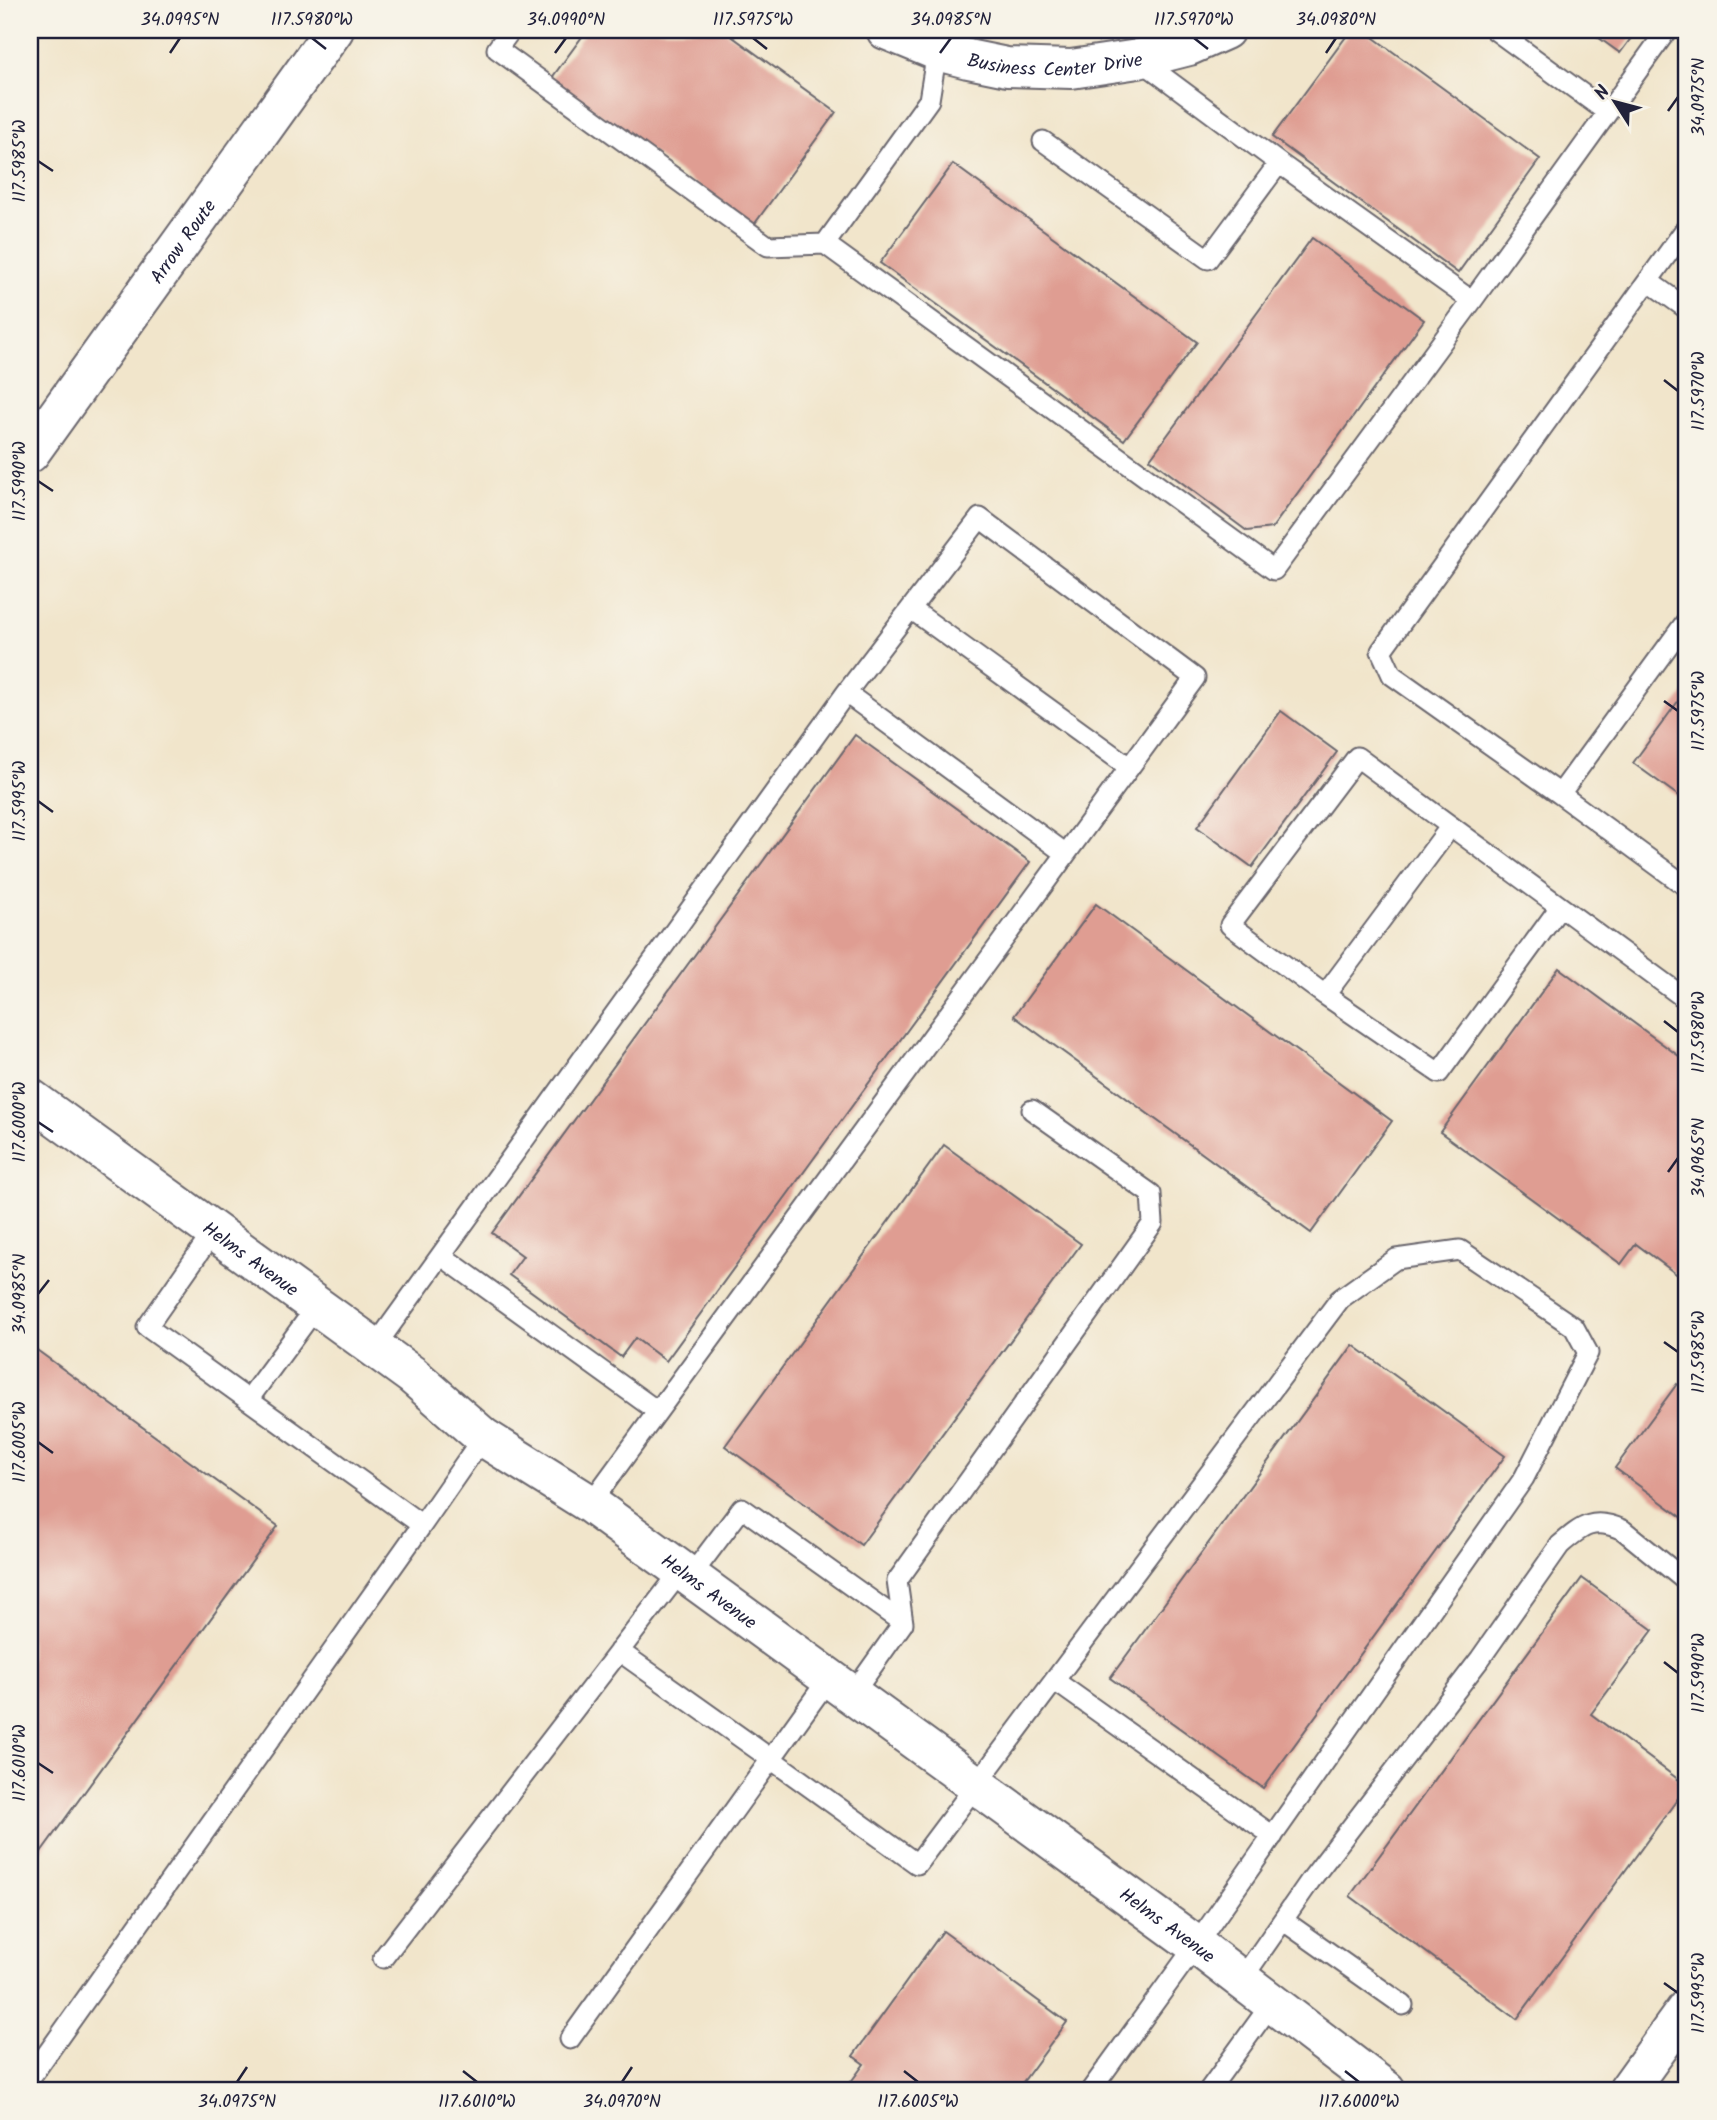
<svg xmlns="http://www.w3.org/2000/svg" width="1717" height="2120" font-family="Kalam,sans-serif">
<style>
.building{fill:#df9d92}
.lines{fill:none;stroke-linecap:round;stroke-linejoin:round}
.service-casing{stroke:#6a666d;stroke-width:23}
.minor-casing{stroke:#6a666d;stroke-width:42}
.tertiary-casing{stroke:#6a666d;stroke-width:42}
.secondary-casing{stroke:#6a666d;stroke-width:42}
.service{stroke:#fff;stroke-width:19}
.minor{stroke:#fff;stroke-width:38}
.tertiary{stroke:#fff;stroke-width:38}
.secondary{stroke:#fff;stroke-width:38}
.ticks{fill:none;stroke:#22223b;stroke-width:2.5}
.labels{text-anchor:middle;stroke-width:5;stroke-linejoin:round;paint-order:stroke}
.street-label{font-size:19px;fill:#22223b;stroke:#f7f3e8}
.neatline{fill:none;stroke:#22223b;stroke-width:2.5}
.ticks-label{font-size:18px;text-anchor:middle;fill:#22223b}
</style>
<rect width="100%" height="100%" fill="#f7f3e8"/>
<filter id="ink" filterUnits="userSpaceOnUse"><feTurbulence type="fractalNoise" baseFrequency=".0143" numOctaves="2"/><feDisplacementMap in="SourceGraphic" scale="14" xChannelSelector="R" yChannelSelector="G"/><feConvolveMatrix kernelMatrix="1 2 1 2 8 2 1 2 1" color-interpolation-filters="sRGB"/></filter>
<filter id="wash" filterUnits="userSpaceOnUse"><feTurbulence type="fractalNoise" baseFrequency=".00686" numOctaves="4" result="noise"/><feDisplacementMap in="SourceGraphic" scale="28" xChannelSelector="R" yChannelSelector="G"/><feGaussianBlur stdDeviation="1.57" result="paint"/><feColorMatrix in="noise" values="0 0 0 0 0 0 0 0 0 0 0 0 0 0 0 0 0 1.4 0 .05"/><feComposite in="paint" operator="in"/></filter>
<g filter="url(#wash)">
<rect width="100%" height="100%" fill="#f1e5cb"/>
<g id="blocks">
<path class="building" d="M587,30H723L836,112L753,226L551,79Z
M1351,30H1363L1540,159L1458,273L1272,137Z
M1588,30H1637L1620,53Z
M953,164L1197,342L1124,440L880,263Z
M1312,238L1424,320L1272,528L1247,531L1150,459Z
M1687,689V802L1633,763Z
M1281,711L1337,752L1252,867L1197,827Z
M855,735L1030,862L666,1361L635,1338L621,1357L509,1275L523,1256L492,1233Z
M1096,904L1392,1121L1311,1233L1014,1016Z
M1559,968L1687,1062V1282L1636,1244L1621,1264L1440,1132Z
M944,1145L1081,1244L861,1545L725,1446Z
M30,1345L278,1526L30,1867Z
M1353,1345L1505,1456L1263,1788L1110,1678Z
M1677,1384L1687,1392V1521L1615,1468Z
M1582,1578L1653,1630L1591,1714L1687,1786L1517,2019L1350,1896Z
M943,1931L1067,2022L1017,2090H845L864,2064L853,2056Z"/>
</g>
</g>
<g filter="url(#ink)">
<use href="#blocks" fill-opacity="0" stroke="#6a666d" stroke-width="2"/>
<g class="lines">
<g class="service-casing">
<path id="service" d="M511,30L497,49L768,246L825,244L1274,570L1472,301L1667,30
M1495,30L1607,112
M1139,59L1279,163L1472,301
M1043,141L1208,259L1279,163
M1687,227L1648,281L1687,309
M825,244L929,100L937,51
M911,609L1129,767
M1687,620L1560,794L1687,887
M846,693L980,518L1195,678L1066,854
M1560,794L1392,675L1381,651L1648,281
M1451,826L1325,995L1230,925L1357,757L1687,1000
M1325,995L1439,1073L1560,907
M214,1231L147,1327L422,1525L483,1437
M442,1256L657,1411
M374,1348L846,693L1066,854L590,1504
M248,1400L317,1306
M690,1577L742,1508L903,1623
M619,1651L771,1759L829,1678
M1055,1681L1273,1836
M852,1695L903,1623L897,1581L1153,1223L1151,1194L1032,1110
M1284,1921L1403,2005
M383,1958L681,1571
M1242,1979L1310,1881L1480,1659L1560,1545C1583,1525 1594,1517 1623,1530L1687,1582
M570,2039L771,1759L917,1864L1340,1299L1396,1259L1460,1250L1574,1327L1588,1353L1524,1478L1196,1945L1091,2090
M30,2078L422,1525
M1209,2090L1272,2003"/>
</g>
<g class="minor-casing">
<g id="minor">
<path id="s1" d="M886,30L937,51L968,59L1007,67L1071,69L1138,59L1189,46L1225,30"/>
<path id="s2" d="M30,1098L412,1375L483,1437L590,1504L1196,1945L1386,2090"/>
</g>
</g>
<g class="tertiary-casing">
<path id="tertiary" d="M1628,2090L1687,2008"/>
</g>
<g class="secondary-casing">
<g id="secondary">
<path id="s3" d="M30,453L334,30"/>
</g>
</g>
<use href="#service" class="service"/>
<use href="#minor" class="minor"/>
<use href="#tertiary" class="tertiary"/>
<use href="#secondary" class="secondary"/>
</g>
</g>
<path class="ticks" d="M312,38L326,49M753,38L767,49M1194,38L1208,49M170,53L180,38M555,53L566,38M940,53L951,38M1326,53L1336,38M1668,111L1678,97M38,161L53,171M1664,380L1678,391M38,481L53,491M1664,701L1678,711M38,801L53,812M1664,1021L1678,1032M38,1122L53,1132M1668,1172L1678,1158M38,1294L49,1280M1664,1342L1678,1352M38,1442L53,1453M1664,1662L1678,1673M38,1763L53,1773M1664,1983L1678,1993M463,2071L477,2082M904,2071L918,2082M1345,2071L1359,2082M237,2082L247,2067M622,2082L632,2067"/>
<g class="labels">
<g class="street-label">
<text dy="7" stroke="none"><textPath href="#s1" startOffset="175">Business Center Drive</textPath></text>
<text dy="7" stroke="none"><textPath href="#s3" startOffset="261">Arrow Route</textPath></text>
<text dy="7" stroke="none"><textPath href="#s2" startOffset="273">Helms Avenue</textPath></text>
<text dy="7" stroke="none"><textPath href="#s2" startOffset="840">Helms Avenue</textPath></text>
<text dy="7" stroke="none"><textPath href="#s2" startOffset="1407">Helms Avenue</textPath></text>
</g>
</g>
<rect width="1717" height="2120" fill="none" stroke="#f7f3e8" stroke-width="77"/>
<g transform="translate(1615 102) rotate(306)" stroke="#f7f3e8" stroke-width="5" paint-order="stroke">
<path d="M0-5L12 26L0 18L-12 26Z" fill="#22223b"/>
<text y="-10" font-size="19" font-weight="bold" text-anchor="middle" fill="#22223b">N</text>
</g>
<rect x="38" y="38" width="1640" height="2044" class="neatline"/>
<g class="ticks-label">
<text x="180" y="25">34.0995°N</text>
<text x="312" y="25">117.5980°W</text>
<text x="566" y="25">34.0990°N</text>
<text x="753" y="25">117.5975°W</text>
<text x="951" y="25">34.0985°N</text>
<text x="1194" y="25">117.5970°W</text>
<text x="1336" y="25">34.0980°N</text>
<text transform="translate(1698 97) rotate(-90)" y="6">34.0975°N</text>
<text transform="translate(19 161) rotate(-90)" y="6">117.5985°W</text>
<text transform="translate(1698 391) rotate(-90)" y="6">117.5970°W</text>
<text transform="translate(19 481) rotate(-90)" y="6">117.5990°W</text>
<text transform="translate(1698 711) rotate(-90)" y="6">117.5975°W</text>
<text transform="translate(19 801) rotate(-90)" y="6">117.5995°W</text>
<text transform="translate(1698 1032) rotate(-90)" y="6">117.5980°W</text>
<text transform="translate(19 1122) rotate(-90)" y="6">117.6000°W</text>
<text transform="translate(1698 1158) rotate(-90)" y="6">34.0965°N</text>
<text transform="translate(19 1294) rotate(-90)" y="6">34.0985°N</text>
<text transform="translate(1698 1352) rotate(-90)" y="6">117.5985°W</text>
<text transform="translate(19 1442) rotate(-90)" y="6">117.6005°W</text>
<text transform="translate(1698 1673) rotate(-90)" y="6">117.5990°W</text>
<text transform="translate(19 1763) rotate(-90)" y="6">117.6010°W</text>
<text transform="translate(1698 1993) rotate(-90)" y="6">117.5995°W</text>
<text x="237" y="2107">34.0975°N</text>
<text x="477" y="2107">117.6010°W</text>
<text x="622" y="2107">34.0970°N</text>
<text x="918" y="2107">117.6005°W</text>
<text x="1359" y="2107">117.6000°W</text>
</g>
</svg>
